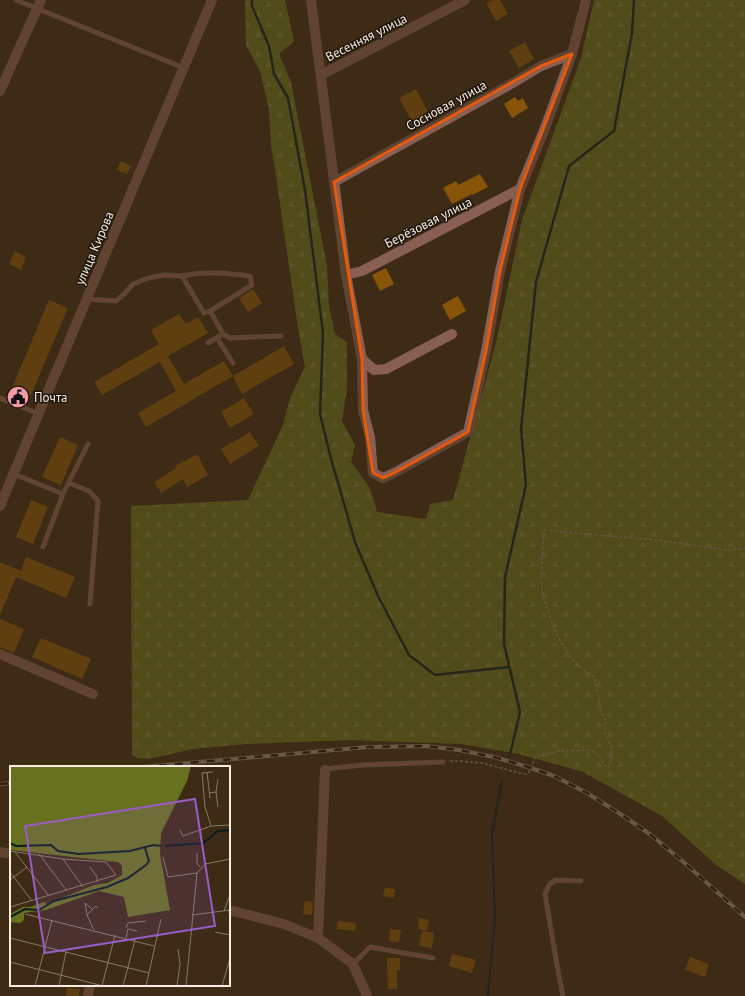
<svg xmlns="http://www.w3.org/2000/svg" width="745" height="996" font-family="'PT Sans',sans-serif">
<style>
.forest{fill:url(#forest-firs)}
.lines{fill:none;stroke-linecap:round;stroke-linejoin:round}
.stream{stroke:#091d1e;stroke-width:2.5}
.building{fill:#87540a}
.path{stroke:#978776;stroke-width:1.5;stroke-dasharray:3 2;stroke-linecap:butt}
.service{stroke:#895f53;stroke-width:5}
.minor{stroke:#895f53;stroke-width:10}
.rail-casing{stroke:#9c8c7b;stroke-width:4}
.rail{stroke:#1e150c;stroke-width:2.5;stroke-dasharray:8;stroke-linecap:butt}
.marked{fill:none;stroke:#e8590c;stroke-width:3;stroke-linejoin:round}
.labels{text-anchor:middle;stroke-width:3;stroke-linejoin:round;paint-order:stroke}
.street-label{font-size:13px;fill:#f9ede0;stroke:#1e150c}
.poi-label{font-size:13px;fill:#f9ede0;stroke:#1e150c;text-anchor:start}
.inset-river{fill:none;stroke:#091d1e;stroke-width:2}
.inset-road{fill:none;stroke:#897967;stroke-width:1}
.view{fill:#9a5cc7;fill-opacity:0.15;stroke:#9a5cc7;stroke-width:2}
.inset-edge{fill:none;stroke:#f9ede0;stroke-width:2}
</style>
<defs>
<pattern id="forest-firs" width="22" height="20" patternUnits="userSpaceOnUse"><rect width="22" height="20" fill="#687120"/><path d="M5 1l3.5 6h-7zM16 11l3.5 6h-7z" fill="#7e8640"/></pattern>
</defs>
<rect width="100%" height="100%" fill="#3e2b16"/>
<path class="forest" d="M245,0H285L294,41L279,54L291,82L327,266L329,306L335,334L347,342V389L342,421L355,445L351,462L370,488L377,512L426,519L430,504L453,500L496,343L522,220L581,58L594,0H745V884L716,865L662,816L583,772L519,754L462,744L350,740L247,744L193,749L149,759L137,758L132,755L131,506L248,500L283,425L290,398L305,367L297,321L275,169L271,146L269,109L260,71L246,45Z"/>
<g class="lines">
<path class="stream" d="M252,0V6L269,46L274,74L288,98L305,190L323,333L320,414L330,455L355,542L378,596L409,655L435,675L509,667
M509,757L512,746L520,712L504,644L505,577L526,485L521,429L536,282L569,166L614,131L632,33L634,0
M488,996L495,918L492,834L502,780"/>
</g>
<path class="building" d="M493,0H500L508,14L496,21L486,3Z
M525,42L534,59L519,68L509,51Z
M416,89L430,116L414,125L399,98Z
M515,97L518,101L523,98L528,108L512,118L504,104Z
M121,161L131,166L127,174L117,170Z
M480,174L488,187L472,195V194L452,204L443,188L456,181L458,185Z
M15,251L26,257L21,270L9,264Z
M386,268L394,284L380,291L372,275Z
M253,289L262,303L248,312L239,298Z
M458,296L466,311L450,320L442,305Z
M49,300L68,308L28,402L9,395Z
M179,314L186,324L198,317L208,333L168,356L184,384L224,361L233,376L146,427L138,413L176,391L160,362L102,395L94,382L159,344L151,330Z
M284,346L294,364L242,394L233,376Z
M244,398L254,414L230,428L221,412Z
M250,432L259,446L230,464L221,449Z
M60,437L78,445L61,485L42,477Z
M197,454L208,475L187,487L183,479L161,493L154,482L176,468L175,466Z
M31,500L48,507L33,544L16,537Z
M26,557L75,577L66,598L16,577L0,615V562L21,571Z
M0,619L24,629L14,653L0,647Z
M41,638L91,659L82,679L32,657Z
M385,888L395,889L394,898L383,896Z
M305,901L313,902L312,915L303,914Z
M419,918L429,920L427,931L418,929Z
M338,921L356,923L355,931L337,929Z
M390,929L401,930L399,942L389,941Z
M422,931L434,933L432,948L419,946Z
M452,954L476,960L472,973L449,966Z
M690,957L709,964L705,977L685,970Z
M387,958H400V970H397V989H388Z
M67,988L80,989L79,996H66Z"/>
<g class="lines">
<path class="path" d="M450,761H460L482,763L523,774H526L529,772L536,756L537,755L547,754L558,751L590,750L599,755L603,763L608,768L611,761L612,749L605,734L606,722L600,709L599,700L594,677L586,672L571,658L556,633L549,614L542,592L541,576L544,530L596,535L657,540L727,550L745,548"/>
<path class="service" d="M16,0L184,68
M182,276C204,271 227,273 250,276L252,285L210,311
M87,299L116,301L124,294L133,284L148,278L165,275L182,276L204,313L210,311L223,334L208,343
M223,334L230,338L281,336
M217,338L233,363
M0,398L39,414
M14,474L63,494L43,547
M69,483L89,491L98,501L90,604
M63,494L88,444
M325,770L333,768L363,765L443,762
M353,964L370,947L433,958
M563,996L558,971L545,894L549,885L555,880L581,881"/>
<path class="minor" d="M311,0L346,275L362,359L363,410L370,437L373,473L383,478L394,473L468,432L486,351L500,271L520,189L545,128L572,54L586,0
M321,75L465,0
M0,91L41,0
M334,182L511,84L541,66L572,54
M346,275L362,271L520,189
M362,359L374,370L386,369L452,334
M0,506L212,0
M0,654L93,694
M0,852L11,854
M229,910L284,924L318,938L353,964L367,996
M318,938L325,770
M88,996L90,985"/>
<g class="rail-casing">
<path id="rail" d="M143,767L368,747L426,746L459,750L494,757L528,767L554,776L587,793L625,817L651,835L687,865L745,917
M0,784L11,783"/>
</g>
<use href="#rail" class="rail"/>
</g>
<path d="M0 0H745V996H0ZM572,54L520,189L500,271L486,351L468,432L394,473L383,478L373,473L363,410L362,359L334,182L541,66Z" fill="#3e2b16" fill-opacity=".55" fill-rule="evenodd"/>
<path class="marked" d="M572,54L520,189L500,271L486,351L468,432L394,473L383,478L373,473L363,410L362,359L334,182L541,66Z"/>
<defs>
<g id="civic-disc" transform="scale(1.15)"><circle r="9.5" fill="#f49aa5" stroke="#1e150c"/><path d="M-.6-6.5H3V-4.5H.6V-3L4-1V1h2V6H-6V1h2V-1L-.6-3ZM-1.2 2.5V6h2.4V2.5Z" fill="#111"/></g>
</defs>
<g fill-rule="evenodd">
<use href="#civic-disc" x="18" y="397"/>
</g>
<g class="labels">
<g class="street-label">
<text transform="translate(366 37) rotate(-27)" y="5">Весенняя улица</text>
<text transform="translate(446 105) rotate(-29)" y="5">Сосновая улица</text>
<text transform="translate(428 222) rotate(-27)" y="5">Берёзовая улица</text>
<text transform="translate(94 248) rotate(-67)" y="5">улица Кирова</text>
</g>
<g class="poi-label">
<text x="34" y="402">Почта</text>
</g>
</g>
<g transform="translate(10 766)">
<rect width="220" height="220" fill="#3e2b16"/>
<path d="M0,0H181L177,15L151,67L150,88L160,144L118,151L114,131L89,125L36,144L14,147V154L10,157L0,156V148L13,141H20L34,136L37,138L84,119L98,117L112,109V100L108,96L0,84Z" fill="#687120"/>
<path class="inset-river" d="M0,77L6,80L41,79L48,85L69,88L120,85L143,79L151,80M155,80L193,77L208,65L220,64M0,151L15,143L29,144L44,135L97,121L118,112L136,99L139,95L135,82"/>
<path class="inset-road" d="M197,6L200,32M203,6L192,7L195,41L201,60L220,59M206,26L208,41M199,27L206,26L208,13M170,64L173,70L201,60M0,85L53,93L96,96L106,109L0,141M5,86L39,130M187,87V98L190,101M29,88L57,125M153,91L158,111L187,107M53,93L73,121M80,101L87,111V116M0,106L22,135M0,114L17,101M214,145L220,129M15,148L144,180M77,149L75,137L82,143M182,149L220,144M116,162L118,157L136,155M84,164L77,149L86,140L88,142M205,166L220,169M0,172L139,207M116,172L118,163L127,165M0,196L93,220M25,220L42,154M49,220L56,186M92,220L105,169M113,220L125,174M136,220L151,153M167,220L170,198L168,183M176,220L187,107L195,98L220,93M212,220L220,192"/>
<path class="view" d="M185,33L205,160L35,187L15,60Z"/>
<rect width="220" height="220" class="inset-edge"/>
</g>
</svg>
